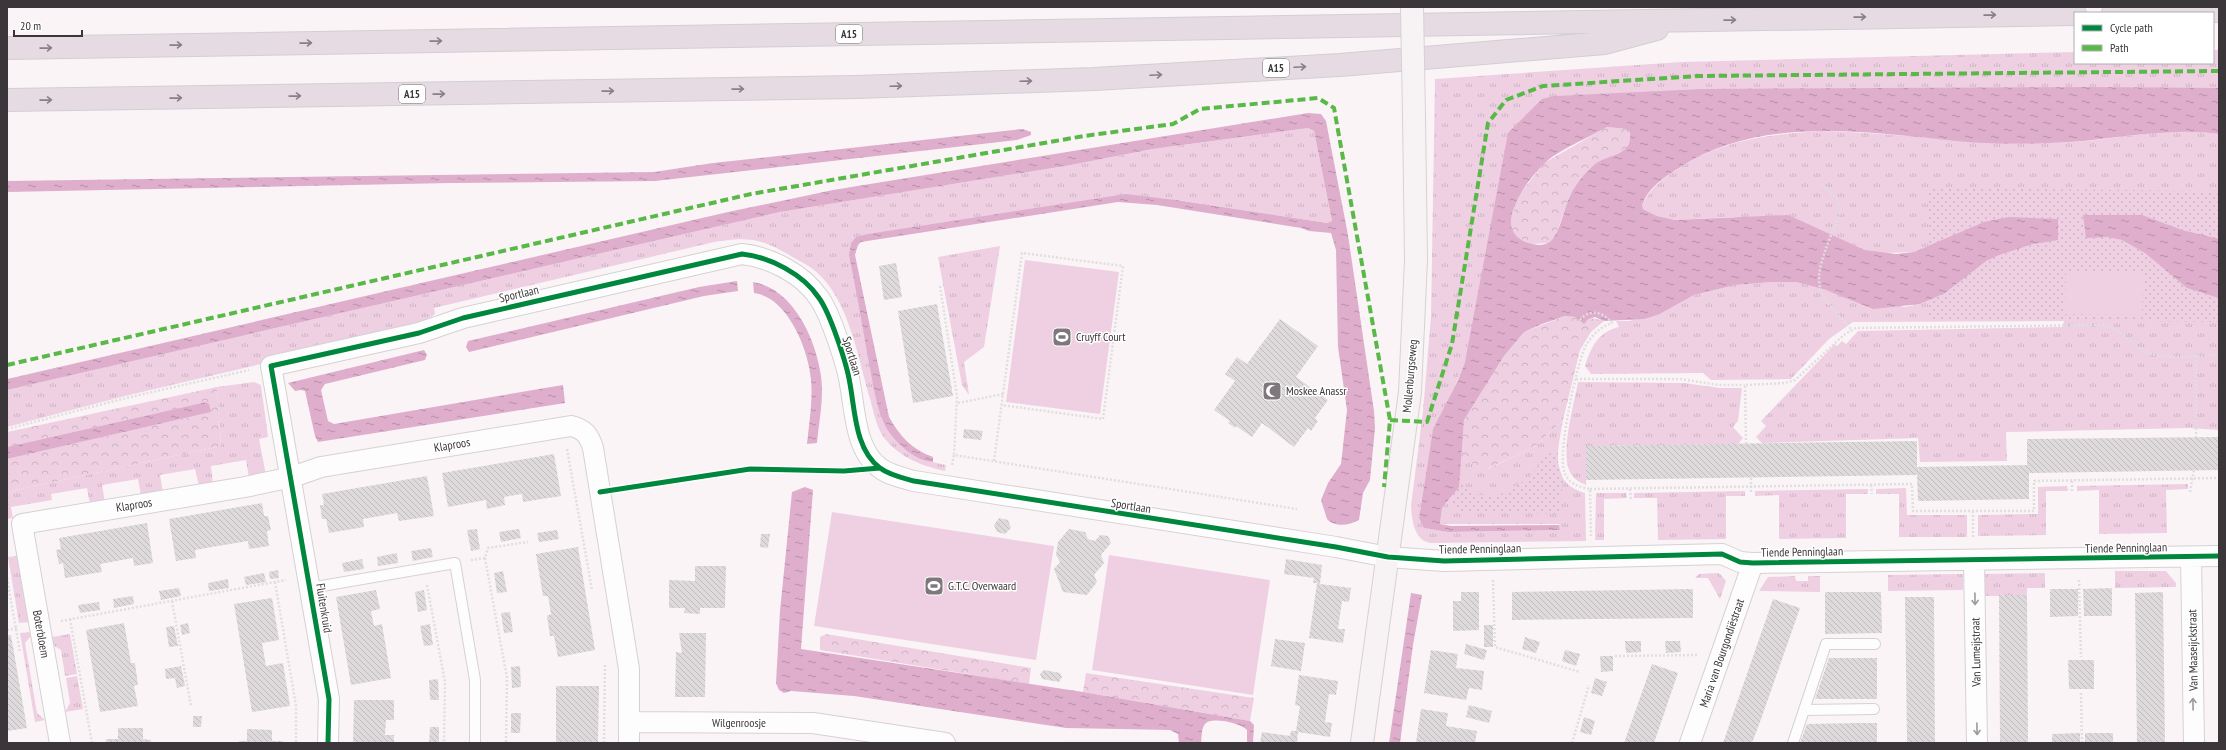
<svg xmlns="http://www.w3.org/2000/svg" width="2226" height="750" font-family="'PT Sans Narrow',sans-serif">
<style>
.grass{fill:url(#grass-tufts)}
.forest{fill:url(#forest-crowns)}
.park{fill:url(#park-dots)}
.pitch{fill:#eed0e2}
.water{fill:url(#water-ripples);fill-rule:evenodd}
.building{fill:url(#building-back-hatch)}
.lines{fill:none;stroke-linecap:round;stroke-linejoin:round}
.lane-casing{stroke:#d6d1d3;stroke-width:12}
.street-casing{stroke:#d6d1d3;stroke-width:22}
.secondary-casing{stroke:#d6d1d3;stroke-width:24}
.highway-casing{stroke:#d2cfd0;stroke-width:24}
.path{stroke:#e0dedf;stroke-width:2.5;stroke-dasharray:2 2;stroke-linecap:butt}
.lane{stroke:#fefdfe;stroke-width:10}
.street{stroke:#fefdfe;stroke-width:20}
.secondary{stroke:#f7f3f5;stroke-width:22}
.highway{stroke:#e6dbe2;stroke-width:22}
.secondary-bridge-casing{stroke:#d6d1d3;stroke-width:24;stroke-linecap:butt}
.secondary-bridge{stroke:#f7f3f5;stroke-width:22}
.quiet{stroke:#58b947;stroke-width:4;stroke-dasharray:8 4;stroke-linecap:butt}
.cycleway-casing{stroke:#fff;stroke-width:8}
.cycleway{stroke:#00873e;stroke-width:5}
.oneway{stroke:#888085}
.oneway2{stroke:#9c9a9c}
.labels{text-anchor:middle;stroke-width:3;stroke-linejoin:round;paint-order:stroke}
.shield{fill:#fff;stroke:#767274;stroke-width:1}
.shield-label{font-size:11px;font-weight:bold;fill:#3b3639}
.street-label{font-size:12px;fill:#3b3639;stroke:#fff}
.poi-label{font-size:12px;fill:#3b3639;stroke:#fff;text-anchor:start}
</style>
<defs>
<pattern id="grass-tufts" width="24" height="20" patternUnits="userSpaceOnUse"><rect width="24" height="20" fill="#eed0e2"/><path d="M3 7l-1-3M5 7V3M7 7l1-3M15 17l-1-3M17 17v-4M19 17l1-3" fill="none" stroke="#cdb3c3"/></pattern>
<pattern id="forest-crowns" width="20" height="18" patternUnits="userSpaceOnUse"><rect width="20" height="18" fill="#eed0e2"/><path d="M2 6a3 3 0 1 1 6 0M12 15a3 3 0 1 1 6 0" fill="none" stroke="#cdb3c3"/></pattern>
<pattern id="park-dots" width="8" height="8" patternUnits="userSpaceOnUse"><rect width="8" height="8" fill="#eed0e2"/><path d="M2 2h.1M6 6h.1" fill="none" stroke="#cdb3c3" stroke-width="1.8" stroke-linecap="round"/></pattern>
<pattern id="water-ripples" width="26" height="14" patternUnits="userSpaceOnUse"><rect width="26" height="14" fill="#dfaecc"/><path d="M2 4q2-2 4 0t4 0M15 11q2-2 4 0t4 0" fill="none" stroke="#b68ea7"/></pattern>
<pattern id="building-back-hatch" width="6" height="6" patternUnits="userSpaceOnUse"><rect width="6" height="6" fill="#dedadc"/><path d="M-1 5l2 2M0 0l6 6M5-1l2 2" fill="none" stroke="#bfbcbe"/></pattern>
</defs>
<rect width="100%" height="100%" fill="#faf4f7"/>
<path class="grass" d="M2213,50H2219V88L1827,89L1553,96L1465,362L1457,381L1433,430L1419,518L1425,528L1449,532L1560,530L1559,524H1440L1442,508L1459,487L1460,459L1488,469L1534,447L1563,420C1558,450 1548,482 1585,493L1586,541L1431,543C1414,541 1412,520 1411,506L1423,411L1431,316L1435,79L1681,62L2075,52V63H2213Z
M1308,128L1314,131L1332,221L1327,223L1177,200L1127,195L1059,205L851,243C856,278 862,313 868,348C872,374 874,404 887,427C899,451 922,460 946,465L945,471C922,466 901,458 885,439C877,429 874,414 871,402C858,360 850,299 814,270C809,266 802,262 796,259C762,238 749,236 710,243L434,308L435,314L418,327L125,396L7,427V390L780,212L1071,165L1154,149Z
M1822,131C1898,133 1973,144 2049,143C2105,143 2163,125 2219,134V430L2189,428L2006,432L2007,461L1920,462L1918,438L1762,443L1756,437L1766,426L1761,421L1835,344L1837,346L1842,341L1846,344L1858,331L2062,327L2064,321L1853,322L1829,339L1791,379L1711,380L1703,373L1591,374L1585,366C1591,347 1598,332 1619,327L1616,321H1629L1660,314L1694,295L1735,285L1772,282H1796L1826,290L1904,307L1920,304L1945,293L1965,230L1914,252L1882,253L1865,250L1842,240L1734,217L1675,220L1657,216L1643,209L1642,205C1650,189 1662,178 1678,169C1721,140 1771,134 1822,131Z
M1000,246L984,347L964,362L969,395L962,385L938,257Z
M254,382L261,385L268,437L259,439L266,475L249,478L246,460L211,466L213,484L199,486L195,469L160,475L163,492L141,496L138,479L102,485L105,502L90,505L87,488L51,494L52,500L11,507L13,518L7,519V492L221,446L217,387Z
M1578,382L1684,383L1720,388H1742L1738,421L1733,427L1743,438L1738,444L1586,446V485C1579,482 1573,479 1570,472C1560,453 1574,404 1578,382Z
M2188,484V489L2166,490L2167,533L2099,534V490L2077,491V486Z
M2067,486L2068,491H2046V535L1978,536V515L2038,514V487Z
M1906,488L1907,515H1967V537H1899V494H1876V489Z
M1868,489V494H1846V538L1779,539V495L1755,496V491Z
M1745,491V496H1726V539L1658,540L1657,498H1634V493Z
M1596,493H1626L1627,498L1604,499V540H1595Z
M17,556L29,622L19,623L8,557Z
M2115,571H2166L2176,583V587L2115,588Z
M1719,573L1726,581L1720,599L1708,578H1695L1699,574Z
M2045,573V588H2027V596H1983L1982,574Z
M1963,574V590L1888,591V575Z
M1795,576L1796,581H1808V576H1820V592L1759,591L1768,577Z
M30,632L31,636L25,643L37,713L45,720L35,722L20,633Z
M70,634L77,674L65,676L61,650L53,645L52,637Z
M77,676L83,709L65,712L70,703L66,678Z"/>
<path class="forest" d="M1607,127L1626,129L1631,132V139L1626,150L1607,158L1570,195L1555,237L1548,243L1531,244L1513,235L1510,229L1511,220L1520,194L1544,163Z
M1565,316C1572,317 1599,318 1604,321L1591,332L1580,350L1563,420L1534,447L1487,469L1460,459L1464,420L1504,356L1524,332Z
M217,387L221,446L7,492V459L210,412L206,402L7,447V432Z
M826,634L1031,668L1029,684L820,650V637Z
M1086,673L1254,698L1250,721L1083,692Z"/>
<path class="park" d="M1929,188L2219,191V322L1928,319Z
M1558,452V464L1563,479L1560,514L1459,512L1452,501L1455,484H1461L1477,495H1500L1529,478L1546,454Z"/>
<path class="pitch" d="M1025,260L1119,272L1100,414L1006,402Z
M2066,272L2143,273L2142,315L2065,314Z
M832,512L1054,546L1036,660L814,626Z
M1109,555L1270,580L1253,695L1092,670Z"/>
<path class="water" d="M2088,87L2219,88V134C2165,126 2105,142 2050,143C2019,144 1987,144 1956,141C1866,132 1760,115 1679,168C1664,177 1648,188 1642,205L1643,209L1657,216L1675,220L1788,215L1865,250L1896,254L1914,252L1984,222L2009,217L2058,219V240L2033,244L1999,255L1986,261L1945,293L1920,304L1873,309L1826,290L1796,282H1772L1735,285L1694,295L1660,314L1644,319L1604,321L1595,317L1588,319L1584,324L1576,317L1565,316L1542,324L1524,332L1504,356L1464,420L1459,487L1442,508L1440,524L1451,526L1559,525L1560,530L1448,532L1424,528L1419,518L1433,429L1458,380L1465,362L1508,133L1542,99L1553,96L1703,89ZM1607,127L1626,129L1630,132C1633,157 1608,153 1594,165C1585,173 1576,184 1571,194C1564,206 1560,237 1548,243C1540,247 1529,244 1522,240C1493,225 1528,179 1544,164C1556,151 1590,137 1607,127Z
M1308,113L1321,114L1326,121L1348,235L1374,411L1375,428L1370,480L1363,493L1359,520C1349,525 1336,528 1327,519L1321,500L1328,483L1341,464L1347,410L1338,347L1336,250L1331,233L1309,231L1301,228L1157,205L1118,202L861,242L858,245L855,255L889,417C899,435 912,450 933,457V462C915,461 896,443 887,429C875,408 873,381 868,358C862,323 856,289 849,255L851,243L856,237L868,234L1126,194L1176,200L1327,223L1332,221L1314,131L1308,128L1153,149L1071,165L780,212L7,390V379L16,377L728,212L833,190Z
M1023,129L1031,132V135L1017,140L655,181L451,183L7,192V181L654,172L713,163Z
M2083,215H2142L2182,230L2219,239V298L2187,288L2145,253L2122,240L2108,237L2086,238Z
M737,281L738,291L704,296L469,352L466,347L468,341L699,287Z
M753,282C794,289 816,340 821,376C824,398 819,422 817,443L807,444C809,423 813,401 811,380C809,351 788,297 754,293Z
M424,350L427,355L425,360L325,384L321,390L328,421L334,424L563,385L565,403L318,442L315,436L305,391L301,390L295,391L288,383Z
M206,402L209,404L211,412L7,459V447Z
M805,487L813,490L801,649L1083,692L1250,721L1254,725L1253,743H1247V730C1241,723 1211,716 1205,724C1201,729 1202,737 1201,743H1179L1178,734L1170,730L1066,728L854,696L791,691L784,693L779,690L776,683L780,611L792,492Z
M1411,593L1422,595L1413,645L1400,743H1389Z"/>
<path class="building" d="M896,263L902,297L884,300L879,266Z
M937,304L953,396L913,403L898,311Z
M1280,319L1318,346L1296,377L1328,400L1315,418L1318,421L1311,431L1308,428L1294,447L1262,423L1252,437L1236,426L1235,428L1228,423L1230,421L1214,410L1235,381L1225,374L1237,357L1247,364Z
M964,429L983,431L981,440L963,438Z
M2219,437V470L2029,473V499L1918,501L1917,475L1586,480V446L1917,441V467L2027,465V439Z
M554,454L561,496L523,502L522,494L504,497L505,505L487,509L486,500L448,507L442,473Z
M427,476L434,516L399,521L397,513L363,519L364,527L329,533L326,519H322L320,505H324L322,494Z
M262,503L264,516H268L271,530L267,531L269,546L249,549L248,541L212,547L195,550L196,558L176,561L169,519Z
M999,518L1008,520L1011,528L1005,534L997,532L994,525Z
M147,523L153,563L134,566L133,558L100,564L102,572L65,578L63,563L59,564L56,550L61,549L59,538Z
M477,529L480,549L471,551L467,530Z
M519,529L521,538L501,542L499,532Z
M1069,529L1085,532L1088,539L1095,541L1100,535L1108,536L1111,543L1101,555L1104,563L1094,575L1097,582L1087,595L1063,592L1054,569L1060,562L1056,555L1058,542Z
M557,530L559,539L539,542L537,533Z
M761,534H770L768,548L760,547Z
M578,547L595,650L558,657L554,636H550L547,616L551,614L548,596H543L536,554Z
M431,548L433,557L413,561L411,551Z
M397,553L398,563L378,566L377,557Z
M362,559L364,569L344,572L342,563Z
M1286,559L1322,565L1320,584L1351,588L1349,602L1342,601L1338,629H1345L1343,643L1309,638L1317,583H1313L1314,578L1284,574Z
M695,566H726L725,608H700V614L684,613L685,608H669V580L695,581Z
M278,570L279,578L270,579L269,572Z
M503,571L507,592L497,593L494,573Z
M264,573L266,582L246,585L244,577Z
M228,579L229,588L209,591L208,583Z
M179,588L181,596L161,600L159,591Z
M2112,588V616H2084L2083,589Z
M1693,589V618L1512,620V592Z
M2050,589H2078V616L2050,617Z
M376,590L380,609L371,611L374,626L382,624L391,678L351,685L336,597Z
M424,590L427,610L418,612L415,592Z
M1461,592H1479V630L1453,631V601H1461Z
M1825,592H1881L1882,633L1825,634Z
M2163,592L2165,743H2137L2135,593Z
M1999,595H2027L2028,743H2000Z
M133,596L134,604L114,608L113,599Z
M1905,597H1934L1935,743H1907Z
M272,598L279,640L262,643L266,666L283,663L290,706L252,712L234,604Z
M1773,599L1800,608L1760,722L1752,743H1723Z
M99,602L100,610L80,613L78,605Z
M510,612L513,632L504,633L501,613Z
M124,623L131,663H135L138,685L134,686L138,706L100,712L86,630Z
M188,623L190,633L182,635L180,625Z
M430,624L433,645L424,646L420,626Z
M1484,625H1493V647H1484Z
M174,626L178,646L169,647L166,627Z
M679,633H706L705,697H675L676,652L682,653Z
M7,635H11L27,728L7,731Z
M1525,637L1540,642L1536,653L1522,649Z
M1275,639L1305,643L1301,671L1271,666Z
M1625,641H1641V652L1626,653Z
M1665,641H1680L1681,652L1666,653Z
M1466,644L1487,650L1484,660L1464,654Z
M1431,650L1458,654L1456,668L1484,671L1482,690L1469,688L1466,700L1424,693Z
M1565,650L1580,654L1576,666L1562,661Z
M1600,656H1613V671L1601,672Z
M1829,658H1877V699H1815Z
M2068,660H2094V689H2069Z
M1652,664L1678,673L1654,743H1624Z
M181,666L185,686L177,688L175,678L166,679L165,669Z
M520,666L521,687L512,688L511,667Z
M1044,670L1060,673L1062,677L1059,682L1042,679L1040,674Z
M1299,675L1338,681L1336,695L1329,694L1325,722L1332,723L1330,737L1298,732L1297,743H1260L1262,732L1290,736L1291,731H1296L1300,706L1295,705Z
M1595,678L1607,682L1602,696L1591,693Z
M438,679L439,700H430L429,680Z
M556,686H599L598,743H556Z
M354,700H394V720H386L385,735H394V743H353Z
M1469,705L1492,711L1489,723L1466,717Z
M1421,709L1448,713L1446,726L1477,731L1475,743H1416Z
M511,713H521L520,733H511Z
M193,716H202L201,727H193Z
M1584,717L1595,721L1591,735L1580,732Z
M1858,723H1877V743H1800L1807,724Z
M430,727H439V743H429Z
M118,728H143V739L151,740V743H106V739H118Z
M247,729L272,730V741H283V743H239V741H247Z
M2080,733V743H2052V734Z
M2085,733H2113V743H2085Z"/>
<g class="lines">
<g class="lane-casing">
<path id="lane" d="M310,588L455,563L475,680V743
M1804,710L1874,709
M1793,743L1826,644H1875"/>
</g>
<g class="street-casing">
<path id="street" d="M2191,557L2194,743
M1974,560L1977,743
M629,722L813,723L945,743
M60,743L22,524L245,487L292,477L321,467L571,426C584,429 589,435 593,448L629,669V743
M328,743L329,699L271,366L419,333L463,318L742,254C770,257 803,274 819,298C830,313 847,364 850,384C855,410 855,450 880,468C889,475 903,478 914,481L1336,547L1388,557L1444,561L1722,554L1740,562L1753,563L2219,556
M1690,743L1753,563"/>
</g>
<g class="secondary-casing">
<path id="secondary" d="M1362,743L1410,392L1416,260L1414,115"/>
</g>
<g class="highway-casing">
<path id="highway" d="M2113,13L2219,11
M7,48L2075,14
M7,100L857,87L1094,79L1340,65L1605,43L1657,29"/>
</g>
<path class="path" d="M1822,184L1837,199L1841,207C1840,217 1835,226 1831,235C1811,287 1815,290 1851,329
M940,286L957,396L954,455
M1580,320C1590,308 1603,312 1612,323C1600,327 1591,336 1585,347C1576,367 1558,452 1564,471C1568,484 1579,487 1590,489L1591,536
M2196,356V437
M1576,379H1680L1719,385H1745
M958,403L1003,394
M7,429L126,398L249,370
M1746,444L1745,385L1785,383L1795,380L1845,334L1856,328L2104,325C2121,329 2132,346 2148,353C2164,359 2202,357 2219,354
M567,449L592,590
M994,461L1022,253L1123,266L1103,419L1001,405
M952,465L954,455L1297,509
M1751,478V493
M2072,481V492
M1871,485L1872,494
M1590,489L1912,484L1913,511H2034V481L2219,478
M1630,489L1631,499
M2190,492L2194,470
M1973,511V538
M485,558L507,678L506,743
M471,560L485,558L488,548L528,542
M7,578L20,652
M1493,580L1495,647L1580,672
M2079,580L2081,657
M275,582L296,706V743
M427,585L445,682L444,743
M172,601L191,706
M70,619L92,743
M61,621L286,580
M7,630L18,628
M1615,656L1699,655
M2081,693L2082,743
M604,743L605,664
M1070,743H1167
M1572,743L1589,685"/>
<use href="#lane" class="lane"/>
<use href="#street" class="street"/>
<use href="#secondary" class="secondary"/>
<use href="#highway" class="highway"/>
<g class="secondary-bridge-casing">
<path id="secondary-bridge" d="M1412,7L1414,115"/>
</g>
<use href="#secondary-bridge" class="secondary-bridge"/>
<path class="quiet" d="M7,365L751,194L1084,136L1173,124L1200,109L1318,98L1334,108L1390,420L1384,487
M1390,420L1427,422L1452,344L1488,123L1506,100L1543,86L1698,76L2219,71"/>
<g class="cycleway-casing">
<path id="cycleway" d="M600,492L750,469L844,471L880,468
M328,743L329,699L271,366L419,333L463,318L742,254C770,257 803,274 819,298C830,313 847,364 850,384C855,410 855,450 880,468C889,475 903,478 914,481L1336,547L1388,557L1444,561L1722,554L1740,562L1753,563L2219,556"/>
</g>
<use href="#cycleway" class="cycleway"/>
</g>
<defs><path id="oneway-shaft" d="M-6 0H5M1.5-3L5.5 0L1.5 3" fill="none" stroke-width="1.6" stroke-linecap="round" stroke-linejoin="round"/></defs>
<g class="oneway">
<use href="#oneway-shaft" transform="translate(1990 15) rotate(-1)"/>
<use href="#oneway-shaft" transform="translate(1860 17) rotate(-1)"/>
<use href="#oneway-shaft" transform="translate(1730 20) rotate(-1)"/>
<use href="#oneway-shaft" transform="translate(436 41) rotate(-1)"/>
<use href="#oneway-shaft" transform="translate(306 43) rotate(-1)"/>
<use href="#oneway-shaft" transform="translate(176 45) rotate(-1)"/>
<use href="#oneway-shaft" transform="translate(46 48) rotate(-1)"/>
<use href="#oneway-shaft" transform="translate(1300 67) rotate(-3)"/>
<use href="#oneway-shaft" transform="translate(1156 75) rotate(-3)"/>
<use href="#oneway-shaft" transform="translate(1026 81) rotate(-2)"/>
<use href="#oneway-shaft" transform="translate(896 86) rotate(-2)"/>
<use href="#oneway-shaft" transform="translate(738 89) rotate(-1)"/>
<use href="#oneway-shaft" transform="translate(608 91) rotate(-1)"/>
<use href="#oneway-shaft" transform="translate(439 94) rotate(-1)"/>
<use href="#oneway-shaft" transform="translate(295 96) rotate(-1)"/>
<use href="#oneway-shaft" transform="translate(176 98) rotate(-1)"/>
<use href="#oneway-shaft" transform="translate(46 100) rotate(-1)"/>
</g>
<g class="oneway2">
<use href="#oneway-shaft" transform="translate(1975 599) rotate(89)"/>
<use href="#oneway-shaft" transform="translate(2193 704) rotate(-91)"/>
<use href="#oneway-shaft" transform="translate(1977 729) rotate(89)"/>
</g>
<defs>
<g id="stadium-square" transform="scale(1)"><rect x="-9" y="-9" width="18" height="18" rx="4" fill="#7e787c" stroke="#fff"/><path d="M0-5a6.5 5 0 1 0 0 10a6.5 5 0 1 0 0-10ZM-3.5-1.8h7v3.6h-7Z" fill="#fff"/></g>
<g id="mosque-square" transform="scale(1)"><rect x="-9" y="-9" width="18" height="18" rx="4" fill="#7e787c" stroke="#fff"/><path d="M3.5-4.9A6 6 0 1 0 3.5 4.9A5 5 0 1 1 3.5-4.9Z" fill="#fff"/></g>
</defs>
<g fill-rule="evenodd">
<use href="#stadium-square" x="1062" y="337"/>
<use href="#mosque-square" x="1272" y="391"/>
<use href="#stadium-square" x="934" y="586"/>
</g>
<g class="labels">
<g class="shield">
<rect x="836" y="25" width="26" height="18" rx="3"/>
<rect x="1263" y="59" width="26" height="18" rx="3"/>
<rect x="399" y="85" width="26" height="18" rx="3"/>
</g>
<g class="shield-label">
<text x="849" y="38">A15</text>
<text x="1276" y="72">A15</text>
<text x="412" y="98">A15</text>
</g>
<g class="street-label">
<text transform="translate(519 294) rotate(-13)" y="4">Sportlaan</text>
<text transform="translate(852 356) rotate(73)" y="4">Sportlaan</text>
<text transform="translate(1410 376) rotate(-85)" y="4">Mollenburgseweg</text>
<text transform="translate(452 445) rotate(-10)" y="4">Klaproos</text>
<text transform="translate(134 505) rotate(-9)" y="4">Klaproos</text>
<text transform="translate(1131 506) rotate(9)" y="4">Sportlaan</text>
<text transform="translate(2126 548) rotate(-1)" y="4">Tiende Penninglaan</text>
<text transform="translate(1480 549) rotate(-1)" y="4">Tiende Penninglaan</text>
<text transform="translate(1802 552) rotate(-1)" y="4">Tiende Penninglaan</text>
<text transform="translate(324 608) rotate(81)" y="4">Fluitenkruid</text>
<text transform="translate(41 634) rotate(80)" y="4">Boterbloem</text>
<text transform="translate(2193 650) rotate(-91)" y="4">Van Maaseijckstraat</text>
<text transform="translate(1976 652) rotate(-91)" y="4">Van Lumeijstraat</text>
<text transform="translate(1722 653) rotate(-71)" y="4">Maria van Bourgondiëstraat</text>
<text x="739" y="727">Wilgenroosje</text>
</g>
<g class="poi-label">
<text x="1076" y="341">Cruyff Court</text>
<text x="1286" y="395">Moskee Anassr</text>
<text x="948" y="590">G.T.C. Overwaard</text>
</g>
</g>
<rect width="2226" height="750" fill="none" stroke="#3b3639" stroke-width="16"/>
<rect x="2074" y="12" width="140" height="52" fill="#ffffff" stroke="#b1afb0"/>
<rect x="2082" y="25" width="20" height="6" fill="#00873e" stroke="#b1afb0"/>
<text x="2110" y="32" font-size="12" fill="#3b3639">Cycle path</text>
<rect x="2082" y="45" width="20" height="6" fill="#58b947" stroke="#b1afb0"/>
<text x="2110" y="52" font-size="12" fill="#3b3639">Path</text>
<path d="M14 30v6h68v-6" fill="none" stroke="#3b3639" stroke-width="2"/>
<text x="20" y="30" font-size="12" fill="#3b3639" stroke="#ffffff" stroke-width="3" paint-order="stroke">20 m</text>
</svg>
